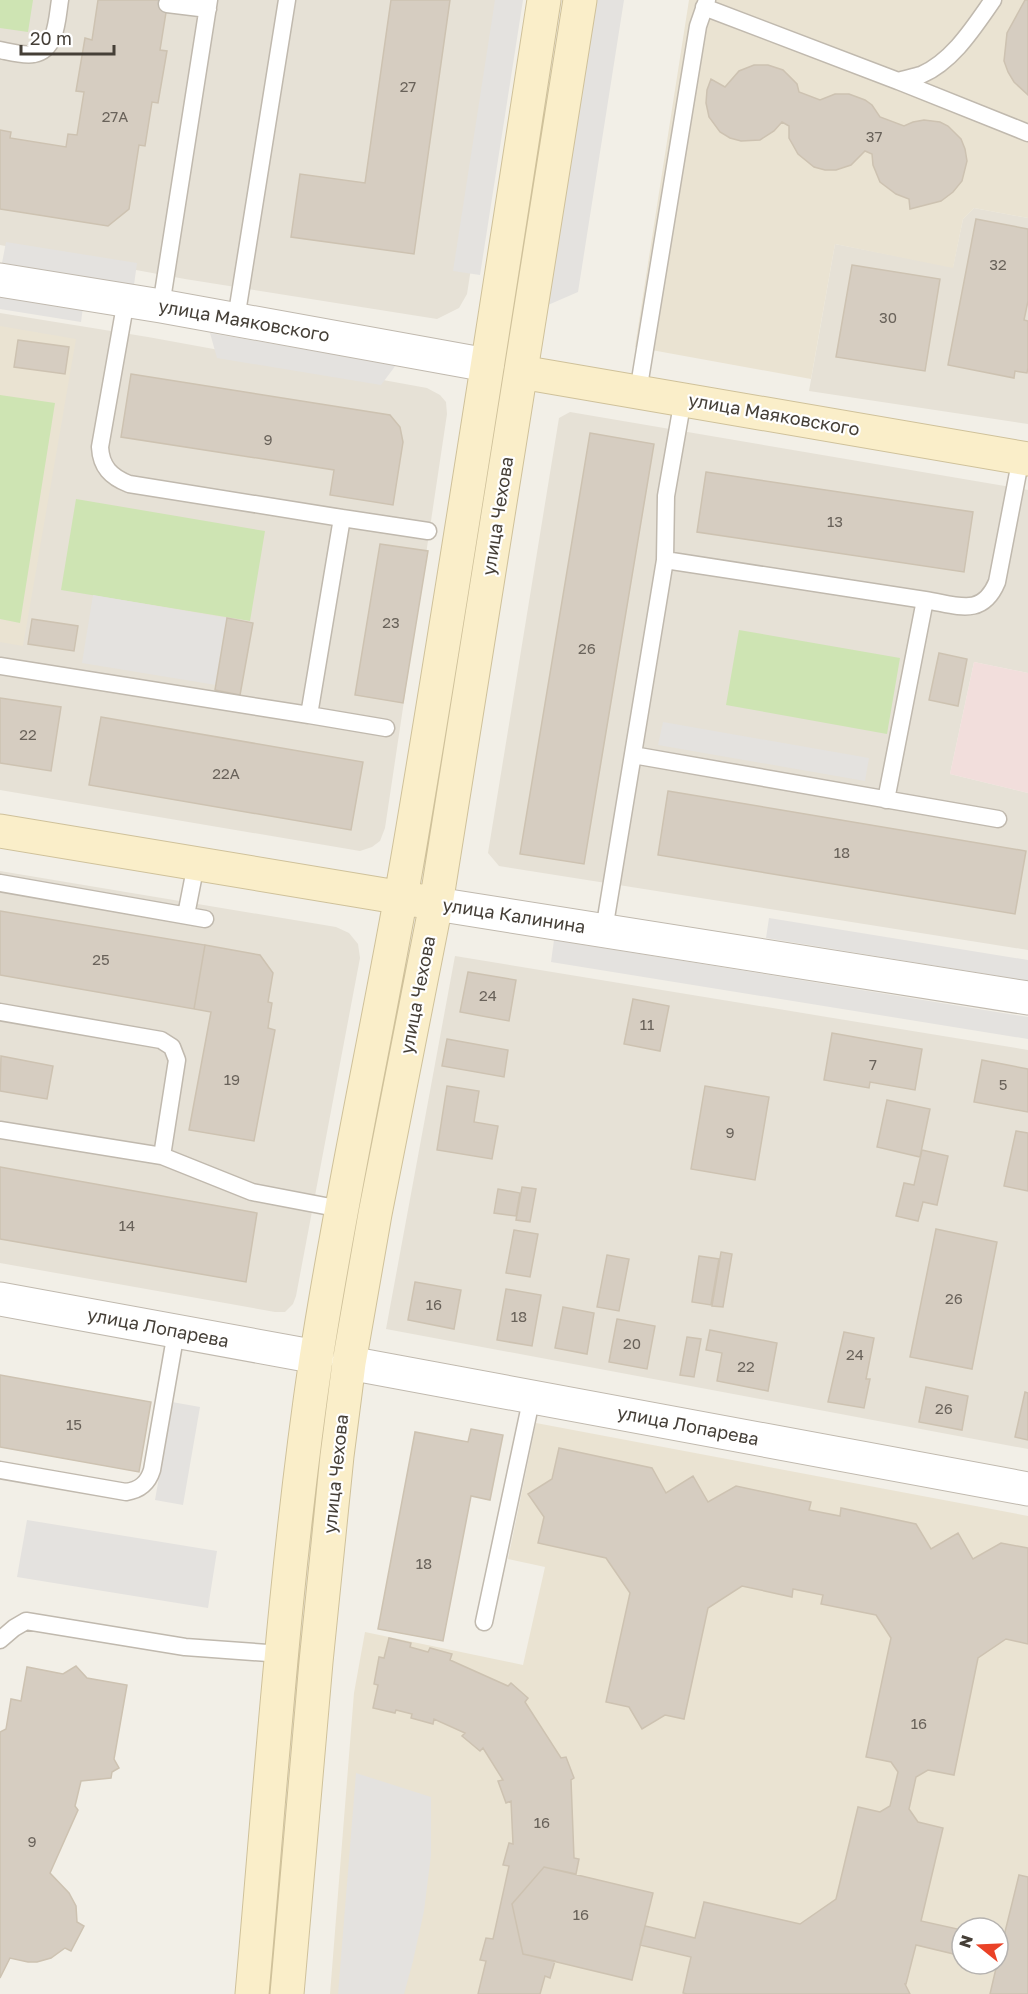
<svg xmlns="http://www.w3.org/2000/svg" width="1028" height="1994" font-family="'Golos Text',sans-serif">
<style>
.residential{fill:#e6e1d6}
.education{fill:#eae3d2;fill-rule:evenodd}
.medical{fill:#f2dedc}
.green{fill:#cee4b3}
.parking{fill:#e4e2df}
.building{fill:#d6cdc1;stroke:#cdc2b1;stroke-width:1.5}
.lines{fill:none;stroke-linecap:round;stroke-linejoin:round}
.lane-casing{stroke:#c0b9ae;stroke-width:19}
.street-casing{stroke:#c0b9ae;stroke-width:35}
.secondary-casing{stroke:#cfc19a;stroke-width:35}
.lane{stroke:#fff;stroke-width:16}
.street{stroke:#fff;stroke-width:33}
.secondary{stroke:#faeec9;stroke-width:33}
.labels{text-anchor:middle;stroke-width:4.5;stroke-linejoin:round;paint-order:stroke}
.number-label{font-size:15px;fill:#69625a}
.street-label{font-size:18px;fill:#453f37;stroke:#fff}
</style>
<rect width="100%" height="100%" fill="#f2efe7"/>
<path class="residential" d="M0,0H513L467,294L459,308L437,319L185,279L0,245Z
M974,208L1028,218V424L809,391L835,244L953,267L963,219Z
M0,313L148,337L427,388L440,395L446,402L447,414L385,828L380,841L372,847L360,851L0,790Z
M570,412L1028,490V673L974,662L950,774L1028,793V950L499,866L488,853L559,418Z
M0,871L336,927L349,933L358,944L360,958L296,1296L293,1304L285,1312H275L0,1263Z
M455,956L1028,1050V1449L386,1329Z"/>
<path class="education" d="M689,0H1028V218L974,208L963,219L953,268L835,244L811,379L635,347Z
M0,326L76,339L23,646L0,642Z
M536,1423L1028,1516V1994H330L354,1693L365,1632L523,1665L545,1567L508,1559ZM962,1928H998V1964H962Z"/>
<path class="medical" d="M974,662L1028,673V793L950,774Z"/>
<path class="green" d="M0,0H33L28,32L0,28Z
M0,395L55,403L20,623L0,619Z
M76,499L265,531L250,621L61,590Z
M739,630L900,658L887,734L726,705Z"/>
<path class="parking" d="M495,0H523L480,275L453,271Z
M596,0H624L578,292L548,305Z
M6,242L137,263L134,285L2,263Z
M0,294L83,307L81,322L0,309Z
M210,333L396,365L381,385L217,358Z
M93,595L227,618L216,685L82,663Z
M663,722L869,758L865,781L658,745Z
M769,918L1028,960V981L766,938Z
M554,940L1028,1017V1039L551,962Z
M172,1402L200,1407L183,1505L155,1500Z
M27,1520L217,1551L208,1608L17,1577Z
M356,1773L431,1797V1855L424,1911L413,1961L404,1994H338Z"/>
<path class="building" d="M98,0H168L160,50L167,51L158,103L152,102L145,146L139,145L129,209L108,226L0,209V130L11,132L10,138L66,147L68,134L77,135L84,92L76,91L85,38L92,40Z
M391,0H450L414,254L291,237L300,174L365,183Z
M1025,0H1028V95L1014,82L1008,72L1004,61L1007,33Z
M754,65H768L783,70L797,84L799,92L820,100L835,94H849L865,100L872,105L880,117L904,126L913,122L924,120L940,122L948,126L961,139L965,149L967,161L962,181L953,192L941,201L910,209L909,199L896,194L880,182L873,165L872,154L865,151L851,165L836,170H825L814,167L798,154L789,138V126L782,122L774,131L760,140L741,141L730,138L720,132L709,117L706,103L707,90L711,79L725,87L739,71Z
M976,219L1028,229V301L1024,320L1028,321V368L1027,373L1015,371L1014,378L948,365Z
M852,265L940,279L925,371L836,357Z
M18,340L69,347L65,374L14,367Z
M131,374L390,415L400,427L403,442L393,505L330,495L334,470L121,437Z
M590,433L654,444L584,864L520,854Z
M706,472L973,512L964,572L697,532Z
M380,544L428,551L403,703L355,695Z
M227,618L253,623L240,695L215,690Z
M32,619L78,626L74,651L28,644Z
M939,653L967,659L958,706L929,700Z
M0,698L61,707L51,771L0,763Z
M101,717L363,762L351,830L89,785Z
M668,791L1026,851L1015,914L658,855Z
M0,911L205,945L194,1009L0,975Z
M205,945L260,955L273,973L268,1002L272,1003L268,1028L275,1030L254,1141L189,1130L211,1012L194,1009Z
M468,972L516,980L509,1021L460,1012Z
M633,999L669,1006L660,1051L624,1044Z
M832,1033L922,1049L915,1090L870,1082L869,1088L824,1080Z
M447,1039L508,1050L504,1077L442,1066Z
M1,1056L53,1066L47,1099L0,1091Z
M982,1060L1028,1069V1112L974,1102Z
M447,1086L479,1091L474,1122L498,1126L492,1159L437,1150Z
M705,1086L769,1097L755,1180L691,1169Z
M887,1100L930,1109L920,1157L877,1147Z
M1016,1131L1028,1133V1191L1004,1186Z
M922,1150L948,1156L937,1205L923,1202L918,1221L896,1216L904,1183L914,1185Z
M0,1167L257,1213L246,1282L0,1239Z
M522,1187L536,1189L530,1222L516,1220Z
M498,1189L520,1193L516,1216L494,1213Z
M936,1229L997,1242L972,1369L910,1357Z
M514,1230L538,1234L530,1277L506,1273Z
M721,1252L732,1254L723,1307L712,1306Z
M607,1255L629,1259L619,1311L597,1307Z
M699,1256L719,1259L711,1305L692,1302Z
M415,1282L461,1290L454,1329L408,1320Z
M506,1289L541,1295L532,1346L497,1340Z
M563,1307L594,1313L587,1354L555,1348Z
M617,1319L655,1326L647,1369L609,1362Z
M710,1330L777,1343L768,1391L717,1381L722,1353L706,1350Z
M844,1332L874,1338L866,1379H870L864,1408L828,1402Z
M687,1337L701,1339L694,1377L680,1375Z
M0,1375L151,1402L139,1472L0,1447Z
M926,1387L968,1396L962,1430L919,1422Z
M1025,1392L1028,1393V1440L1015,1437Z
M471,1429L503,1435L490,1500L471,1496L443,1641L378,1629L415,1432L468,1442Z
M559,1448L652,1468L666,1493L693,1476L708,1502L736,1486L811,1502L809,1510L840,1516L841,1508L916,1524L931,1549L958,1533L973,1559L1001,1543L1028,1548V1644L1006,1639L978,1658L954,1775L928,1770L916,1777L909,1809L918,1822L943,1828L921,1921L962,1930V1956L916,1945L906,1984H905L910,1994H687L683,1993L691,1957L640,1945L645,1926L695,1938L704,1902L800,1924L836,1899L858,1807L880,1812L890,1806L898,1772L891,1762L866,1757L891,1638L876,1615L821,1604L823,1595L793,1589L792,1597L742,1586L708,1608L684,1719L665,1715L642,1729L629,1707L606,1702L630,1593L606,1558L538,1543L544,1517L528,1494L552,1479Z
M389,1638L411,1643L410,1647L428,1652L430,1648L452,1654L450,1660L508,1686L511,1683L528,1698L525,1702L561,1758L566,1757L574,1778L571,1780L574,1858L579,1859L576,1874L544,1867L512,1904L523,1954L555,1961L550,1978L545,1976L540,1994H478L486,1961L480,1960L486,1938L493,1939L509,1866L503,1865L509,1843L513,1844L511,1801L506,1803L498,1781L503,1780L483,1748L480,1751L462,1736L465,1733L434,1719L433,1724L411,1718L412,1714L396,1710L395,1713L373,1708L378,1685L374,1684L379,1657L384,1658Z
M76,1666L87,1678L127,1685L114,1759L119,1768L112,1772L111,1778L81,1781L75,1806L78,1810L50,1873L69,1893L76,1906L77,1922L84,1926L71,1951L65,1948L51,1958L37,1962H28L10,1958L0,1978V1732L6,1729L11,1699L21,1701L27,1667L63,1674Z
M544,1867L653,1893L632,1980L523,1954L512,1904Z
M1019,1875L1028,1877V1994H990L997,1964H995H998V1939L1003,1940Z"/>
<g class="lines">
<g class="lane-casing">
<path id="lane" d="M167,4L208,9
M704,7L898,81C905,79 914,77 921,75C953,61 974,27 993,0
M0,50C10,52 24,56 34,54C57,50 57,18 60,0
M898,81L1028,133
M161,306L209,0
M236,319L287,0
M638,392L698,26L707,0
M342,518L428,531
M665,560L925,600
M0,666L309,715L342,518L129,484C111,477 101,467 100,447L126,300
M309,715L386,728
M633,755L998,819
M886,800L925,600C957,605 982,618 997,582L1021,457
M0,883L205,919
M186,915L196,864
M604,930L665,560L666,496L683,399
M0,1012L161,1040L172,1047L177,1060L162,1156
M0,1130L162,1156L252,1192L341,1209
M0,1470L126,1492C140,1490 148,1483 152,1470L176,1332
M484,1622L532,1396
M0,1640L14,1628L26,1621L185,1647L282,1654"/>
</g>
<g class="street-casing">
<path id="street" d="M0,280L161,306L487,365
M436,904L1028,998
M0,1299L317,1357
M349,1363L1028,1489"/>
</g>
<g class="secondary-casing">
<path id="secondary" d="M521,372L1028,459
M0,831L421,901
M252,1994C271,1782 285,1569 316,1359C342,1189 380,1020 409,851C457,568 500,284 544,0
M287,1994L316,1662L337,1456L349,1363L375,1214L436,904L580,0"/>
</g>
<use href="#lane" class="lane"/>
<use href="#street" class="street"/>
<use href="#secondary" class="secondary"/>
</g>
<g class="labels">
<g class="number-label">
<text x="408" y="92">27</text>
<text x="115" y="122">27А</text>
<text x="874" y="142">37</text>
<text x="998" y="270">32</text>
<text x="888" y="323">30</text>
<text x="268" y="445">9</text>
<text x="835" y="527">13</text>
<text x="391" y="628">23</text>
<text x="587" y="654">26</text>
<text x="28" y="740">22</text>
<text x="226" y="779">22А</text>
<text x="842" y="858">18</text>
<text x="101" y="965">25</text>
<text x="488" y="1001">24</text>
<text x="647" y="1030">11</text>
<text x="873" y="1070">7</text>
<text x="232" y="1085">19</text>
<text x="1003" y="1090">5</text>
<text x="730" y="1138">9</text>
<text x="127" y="1231">14</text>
<text x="954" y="1304">26</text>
<text x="434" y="1310">16</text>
<text x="519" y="1322">18</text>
<text x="632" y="1349">20</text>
<text x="855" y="1360">24</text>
<text x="746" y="1372">22</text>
<text x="944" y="1414">26</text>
<text x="74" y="1430">15</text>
<text x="424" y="1569">18</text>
<text x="919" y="1729">16</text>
<text x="542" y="1828">16</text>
<text x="32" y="1847">9</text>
<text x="581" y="1920">16</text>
</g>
<g class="street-label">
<text transform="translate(244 321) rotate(10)" y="6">улица Маяковского</text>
<text transform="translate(774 415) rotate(10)" y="6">улица Маяковского</text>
<text transform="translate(498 516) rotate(-81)" y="6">улица Чехова</text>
<text transform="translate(514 916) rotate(9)" y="6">улица Калинина</text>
<text transform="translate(418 995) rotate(-79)" y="6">улица Чехова</text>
<text transform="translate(158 1328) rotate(11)" y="6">улица Лопарева</text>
<text transform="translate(688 1426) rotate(11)" y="6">улица Лопарева</text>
<text transform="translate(336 1474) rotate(-84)" y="6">улица Чехова</text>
</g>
</g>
<g transform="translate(980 1946) rotate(288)"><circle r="28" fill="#ffffff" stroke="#b5b2af" stroke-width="1.5"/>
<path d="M0-4.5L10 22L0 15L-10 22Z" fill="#ea4227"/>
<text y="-9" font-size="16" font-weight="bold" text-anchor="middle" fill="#453f37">N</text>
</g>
<path d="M21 45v9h93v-9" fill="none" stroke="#453f37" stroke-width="3"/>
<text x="30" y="45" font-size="18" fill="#453f37" stroke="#ffffff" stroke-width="4.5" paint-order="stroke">20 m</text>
</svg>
